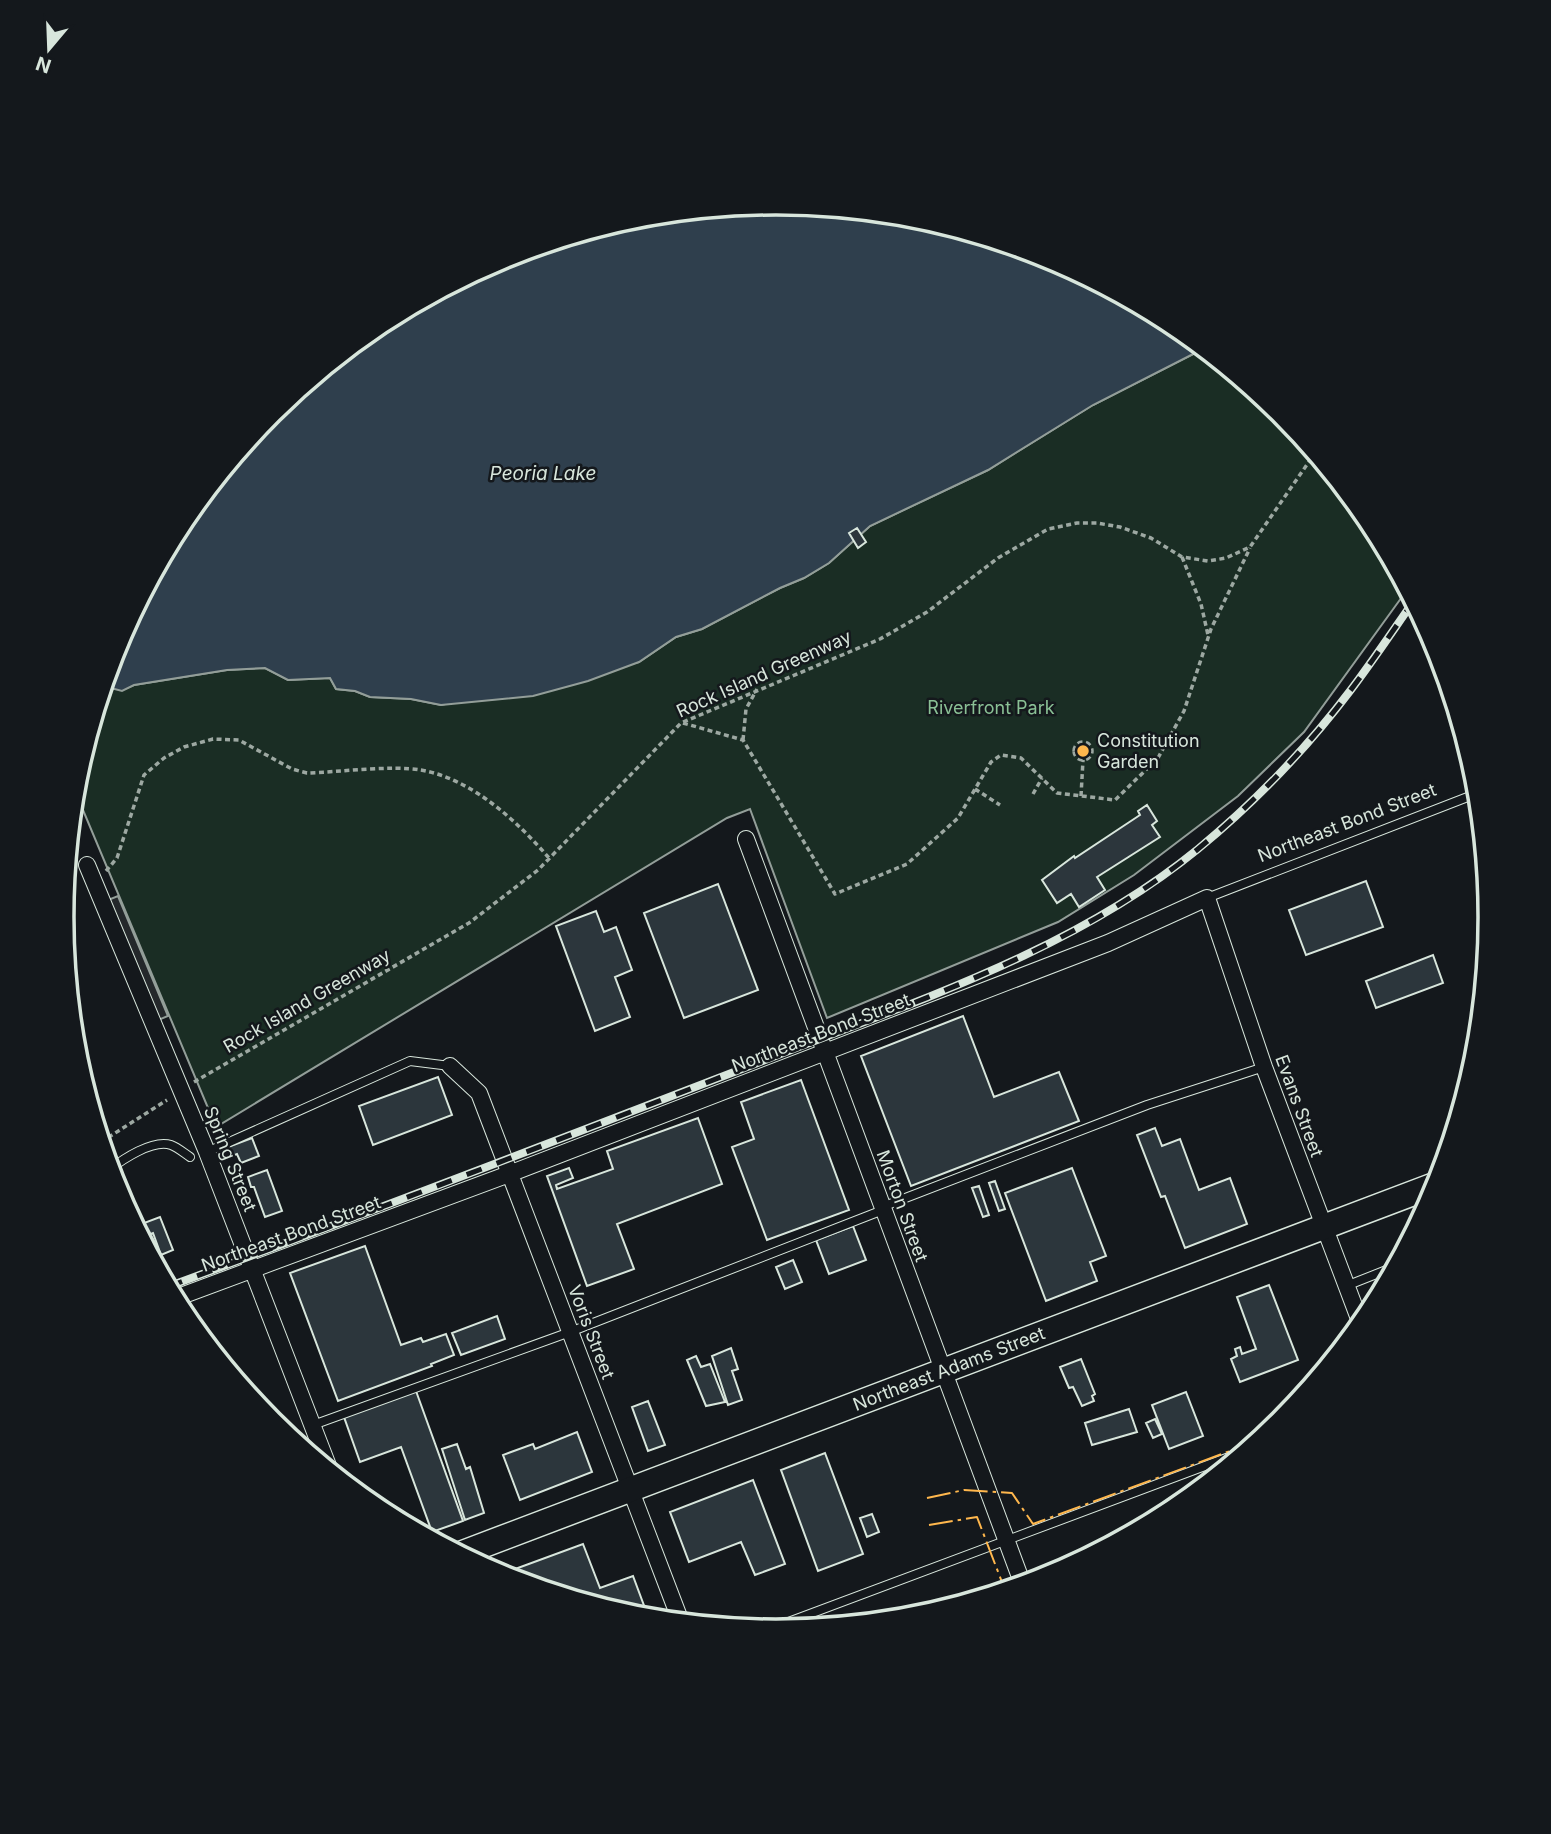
<svg xmlns="http://www.w3.org/2000/svg" width="1551" height="1834" font-family="Inter,sans-serif">
<style>
.green{fill:#1a2d24;stroke:#939e99;stroke-width:2}
.parking{fill:#24282b;stroke:#939e99;stroke-width:2}
.water{fill:#2f3f4d;stroke:#939e99;stroke-width:2}
.building{fill:#2c363c;stroke:#d8e6dc;stroke-width:2}
.lines{fill:none;stroke-linecap:round;stroke-linejoin:round}
.service-casing{stroke:#d8e6dc;stroke-width:10}
.minor-casing{stroke:#d8e6dc;stroke-width:18}
.primary-casing{stroke:#d8e6dc;stroke-width:27}
.path{stroke:#9da8a2;stroke-width:3.5;stroke-dasharray:5 3.5;stroke-linecap:butt}
.service{stroke:#14181c;stroke-width:8}
.minor{stroke:#14181c;stroke-width:16}
.primary{stroke:#14181c;stroke-width:24}
.rail-casing{stroke:#d8e6dc;stroke-width:8}
.rail{stroke:#14181c;stroke-width:5;stroke-dasharray:16;stroke-linecap:butt}
.power{stroke:#ffb74d;stroke-width:2;stroke-dasharray:24 5 3.5 5;stroke-linecap:butt}
.poi-dot{fill:#ffb74d;stroke:#14181c;stroke-width:2.5}
.labels{text-anchor:middle;stroke-width:5;stroke-linejoin:round;paint-order:stroke}
.street-label{font-size:18px;fill:#d8e6dc;stroke:#14181c}
.park-label{font-size:18px;fill:#8ac095;stroke:#14181c}
.poi-label{font-size:18px;fill:#d8e6dc;stroke:#14181c;text-anchor:start}
.water-label{font-size:19px;font-style:italic;fill:#d8e6dc;stroke:#14181c}
.rim{fill:none;stroke:#d8e6dc;stroke-width:3.5}
</style>
<rect width="100%" height="100%" fill="#14181c"/>
<path class="green" d="M1203,349L1281,412L1370,521L1407,590L1304,732L1238,796L1134,875L1058,922L827,1018L750,809L727,818L216,1127L75,791V777L103,686L122,690L134,685L227,670L265,668L288,680L330,678L336,689L355,691L370,697L411,699L441,705L639,662L676,637L702,629L780,588L804,578L829,563L870,526L988,470L1093,405Z"/>
<path class="parking" d="M118,896L168,1016L151,1023L103,902Z"/>
<path class="water" d="M776,203L915,217L1049,257L1173,323L1203,349L1093,405L988,470L870,526L829,563L804,578L780,588L702,629L676,637L639,662L588,681L533,696L441,705L411,699L370,697L355,691L336,689L330,678L288,680L265,668L227,670L134,685L122,691L103,686L116,643L182,520L271,412L379,323L503,257L637,216Z"/>
<path class="building" d="M857,528L866,542L858,548L849,533Z
M1147,805L1157,821L1152,825L1160,837L1097,877L1105,890L1079,907L1071,894L1057,903L1042,880L1074,856L1075,858L1140,815L1138,811Z
M1366,881L1383,927L1306,955L1289,910Z
M718,884L758,990L684,1018L644,913Z
M596,911L604,932L616,927L632,970L615,977L630,1017L595,1031L556,926Z
M1433,955L1443,983L1376,1008L1366,981Z
M963,1016L994,1097L1059,1072L1079,1121L911,1186L861,1056Z
M438,1077L452,1115L373,1145L359,1106Z
M801,1080L849,1210L767,1240L732,1147L754,1139L741,1102Z
M698,1118L722,1184L617,1224L634,1269L587,1286L547,1176L569,1168L573,1178L556,1185L557,1189L613,1169L607,1151Z
M1155,1128L1162,1146L1180,1139L1199,1190L1230,1178L1247,1224L1185,1248L1165,1196L1161,1197L1137,1135Z
M252,1138L259,1156L241,1163L237,1154L232,1156L228,1147Z
M1072,1168L1106,1256L1090,1262L1097,1281L1046,1301L1005,1193Z
M267,1170L282,1211L265,1217L254,1187H251L248,1177Z
M995,1181L1005,1209L999,1211L989,1183Z
M979,1186L989,1215L983,1217L972,1188Z
M160,1217L173,1250L161,1255L153,1233L148,1235L144,1223Z
M853,1226L866,1260L829,1274L816,1240Z
M136,1229H138L142,1238L147,1236L156,1258H154L156,1262Z
M365,1246L401,1345L421,1338L423,1342L446,1334L454,1355L431,1364L432,1366L338,1401L290,1273Z
M793,1260L802,1282L785,1289L776,1267Z
M1269,1285L1298,1360L1240,1382L1231,1359L1237,1356L1235,1349L1240,1347L1242,1354L1256,1349L1237,1297Z
M497,1316L505,1339L461,1355L452,1333Z
M731,1348L738,1369L732,1371L742,1400L728,1405L712,1356Z
M696,1356L701,1367L710,1364L725,1402L706,1406L687,1360Z
M1081,1359L1095,1394L1092,1396L1094,1401L1082,1406L1073,1387L1069,1388L1060,1367Z
M416,1391L463,1521L432,1532L401,1447L360,1462L344,1417Z
M1186,1392L1203,1436L1169,1449L1152,1405Z
M648,1401L665,1445L648,1451L632,1407Z
M1129,1409L1137,1432L1092,1445L1085,1423Z
M1155,1419L1162,1434L1153,1438L1146,1423Z
M577,1432L592,1472L520,1500L503,1455L533,1444L535,1449Z
M457,1444L466,1469L470,1467L484,1513L465,1520L442,1449Z
M825,1453L863,1554L818,1571L781,1470Z
M753,1480L785,1564L755,1575L741,1542L689,1562L670,1512Z
M872,1514L879,1532L867,1537L860,1518Z
M583,1544L600,1588L633,1576L649,1619L636,1617L499,1575Z"/>
<g class="lines">
<g class="service-casing">
<path id="service" d="M1207,898L1478,793
M207,1152L410,1061L450,1066
M109,1170C123,1159 153,1139 171,1145C177,1147 184,1153 190,1157
M882,1207L1147,1105L1264,1067
M1346,1286L1394,1267
M313,1425L570,1332L883,1210
M767,1630L1245,1451"/>
</g>
<g class="minor-casing">
<path id="minor" d="M746,839L1023,1585
M87,865L207,1152L330,1471
M450,1066L479,1093L681,1622
M173,1299L509,1174L1108,943L1207,898L1264,1067L1361,1324"/>
</g>
<g class="primary-casing">
<path id="primary" d="M460,1554L1437,1184"/>
</g>
<path class="path" d="M1182,557L1201,604L1208,635
M683,723L743,740L835,894L907,864L958,818L991,762L1001,755L1021,758L1057,793L1115,800L1158,758L1184,711L1211,629L1250,548
M743,740L746,709L757,689
M1074 751a9 9 0 1 1 18 0a9 9 0 1 1-18 0Z
M975,789L1000,805
M1033,794L1042,778
M1081,796L1083,760
M106,871L117,858L144,775L164,758L184,747L213,739L239,740L292,769L307,773C340,772 391,765 421,770C472,779 517,821 549,858
M194,1082L469,923L538,870L681,723L880,639L927,612L998,558L1048,529L1077,523H1097L1120,527L1151,538L1182,557L1208,561L1226,558L1250,547L1315,453
M101,1142L167,1100"/>
<use href="#service" class="service"/>
<use href="#minor" class="minor"/>
<use href="#primary" class="primary"/>
<g class="rail-casing">
<path id="rail" d="M167,1287C366,1214 563,1138 760,1062C910,1003 1072,952 1198,849C1254,803 1306,749 1350,691C1372,662 1392,632 1413,602"/>
</g>
<use href="#rail" class="rail"/>
<path class="power" d="M927,1498L964,1490L1012,1493L1033,1524L1257,1441
M929,1525L977,1517L1005,1590"/>
</g>
<circle class="poi-dot" cx="1083" cy="751" r="7"/>
<g class="labels">
<g class="street-label">
<text transform="translate(764 674) rotate(-24)" y="6">Rock Island Greenway</text>
<text transform="translate(1347 823) rotate(-21)" y="6">Northeast Bond Street</text>
<text transform="translate(307 1001) rotate(-30)" y="6">Rock Island Greenway</text>
<text transform="translate(821 1033) rotate(-21)" y="6">Northeast Bond Street</text>
<text transform="translate(1299 1106) rotate(70)" y="6">Evans Street</text>
<text transform="translate(230 1159) rotate(68)" y="6">Spring Street</text>
<text transform="translate(902 1206) rotate(70)" y="6">Morton Street</text>
<text transform="translate(291 1234) rotate(-20)" y="6">Northeast Bond Street</text>
<text transform="translate(591 1332) rotate(69)" y="6">Voris Street</text>
<text transform="translate(949 1369) rotate(-21)" y="6">Northeast Adams Street</text>
</g>
<g class="park-label">
<text x="991" y="714">Riverfront Park</text>
</g>
<g class="poi-label">
<text x="1097" y="747">Constitution<tspan x="1097" dy="21">Garden</tspan></text>
</g>
<g class="water-label">
<text x="543" y="480">Peoria Lake</text>
</g>
</g>
<path d="M0 0H1551V1834H0ZM74 917a702 702 0 1 1 1404 0a702 702 0 1 1-1404 0Z" fill="#14181c" fill-rule="evenodd"/>
<path class="rim" d="M74 917a702 702 0 1 1 1404 0a702 702 0 1 1-1404 0Z"/>
<g transform="translate(49 49) rotate(199)" stroke="#14181c" stroke-width="5" paint-order="stroke">
<path d="M0-5L12 26L0 18L-12 26Z" fill="#d8e6dc"/>
<text y="-10" font-size="19" font-weight="bold" text-anchor="middle" fill="#d8e6dc">N</text>
</g>
</svg>
